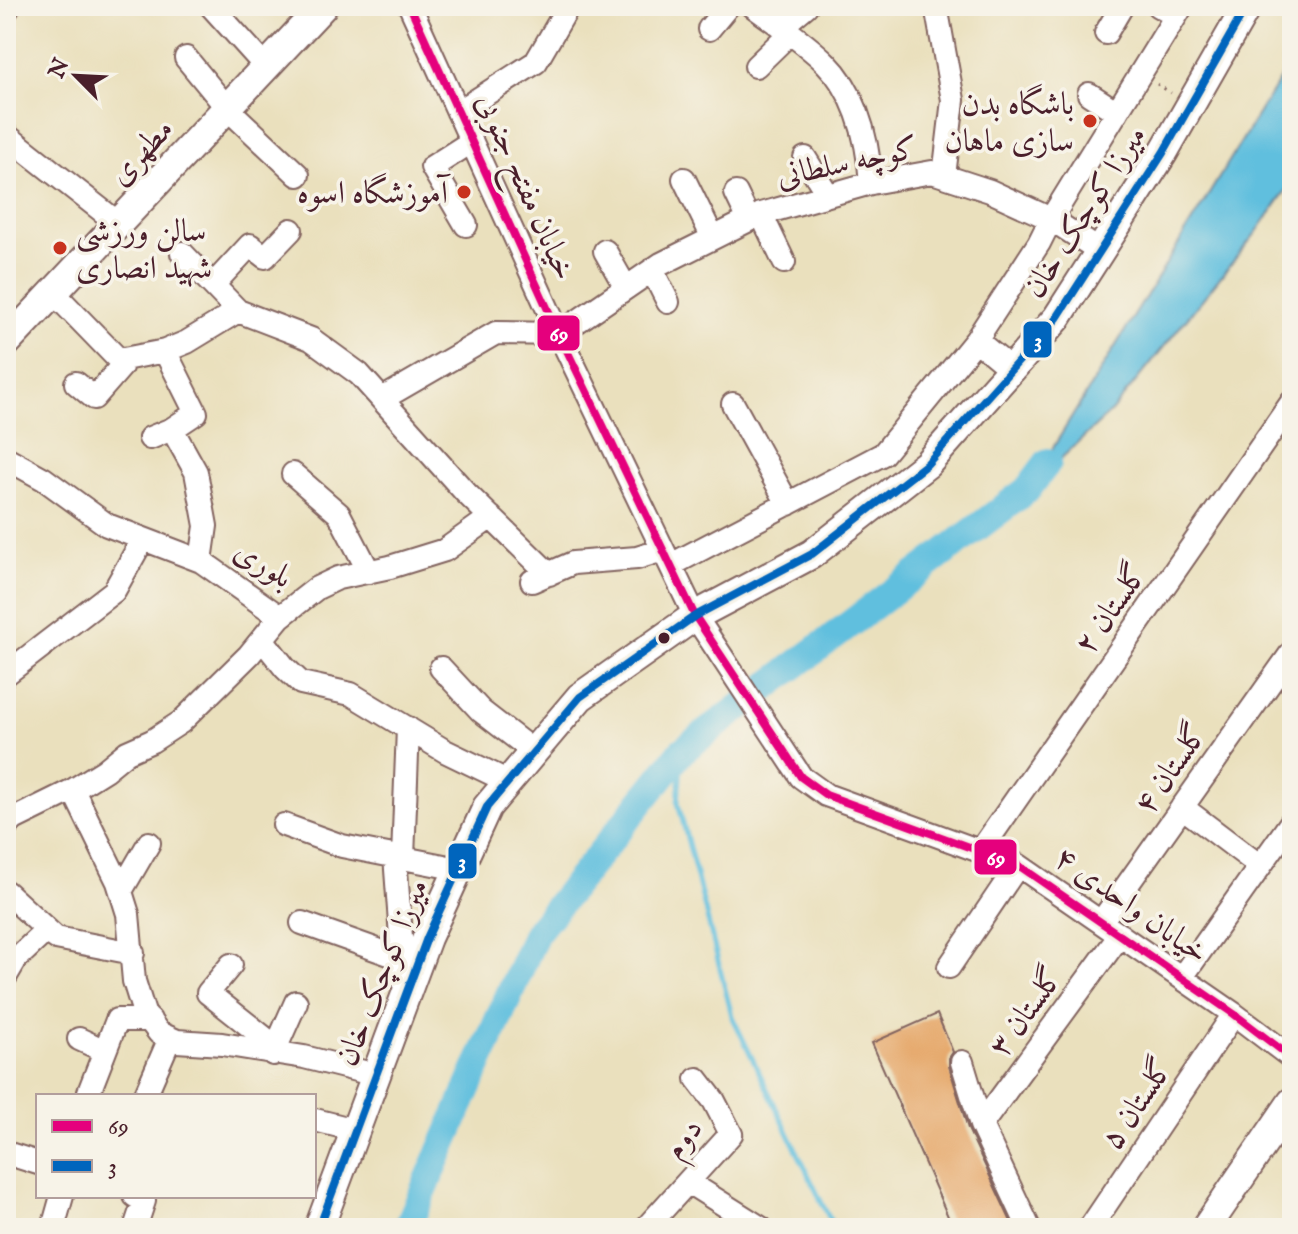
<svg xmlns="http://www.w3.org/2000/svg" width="1298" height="1234" font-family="'IM FELL English',Amiri,serif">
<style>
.water{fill:#60bfde;stroke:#556f84;stroke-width:2}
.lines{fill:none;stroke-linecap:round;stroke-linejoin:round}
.stream{stroke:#60bfde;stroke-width:5}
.river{stroke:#60bfde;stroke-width:28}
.building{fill:#e6aa6e}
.minor-casing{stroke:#82635e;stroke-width:26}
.major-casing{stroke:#82635e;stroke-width:32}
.path{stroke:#82635e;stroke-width:3;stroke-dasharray:2 6;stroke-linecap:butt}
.minor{stroke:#fff;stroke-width:22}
.major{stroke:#fff;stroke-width:28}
.bus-1-casing{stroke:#f7f3e8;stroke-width:14}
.bus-2-casing{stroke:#f7f3e8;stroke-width:14}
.bus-1{stroke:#e5007d;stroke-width:8}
.bus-2{stroke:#0065bd;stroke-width:8}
.poi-dot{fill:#c8321e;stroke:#f7f3e8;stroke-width:3}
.bus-dot{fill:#4a1f2b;stroke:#f7f3e8;stroke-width:3}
.labels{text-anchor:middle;stroke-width:7;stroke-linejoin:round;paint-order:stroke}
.poi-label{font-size:32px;fill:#4a1f2b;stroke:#f7f3e8;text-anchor:end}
.street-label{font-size:32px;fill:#4a1f2b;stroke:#f7f3e8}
.line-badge{stroke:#f7f3e8;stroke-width:3}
.badge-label{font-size:22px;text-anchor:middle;font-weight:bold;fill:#fff}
</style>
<rect width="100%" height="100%" fill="#f7f3e8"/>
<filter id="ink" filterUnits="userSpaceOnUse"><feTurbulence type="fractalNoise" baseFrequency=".0125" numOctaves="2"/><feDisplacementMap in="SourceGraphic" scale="16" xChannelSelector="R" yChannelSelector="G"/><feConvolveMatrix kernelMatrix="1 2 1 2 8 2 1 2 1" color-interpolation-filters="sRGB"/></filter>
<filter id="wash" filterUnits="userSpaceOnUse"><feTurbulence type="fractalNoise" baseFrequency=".006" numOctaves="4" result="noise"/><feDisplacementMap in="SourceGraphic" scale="32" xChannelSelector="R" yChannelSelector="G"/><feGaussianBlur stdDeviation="1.8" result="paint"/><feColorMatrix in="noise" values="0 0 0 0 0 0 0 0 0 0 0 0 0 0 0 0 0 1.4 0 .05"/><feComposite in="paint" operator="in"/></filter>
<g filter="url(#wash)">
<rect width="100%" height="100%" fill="#eae0bd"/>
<path class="water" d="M1292,59V182L1256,233L1112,411L1027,490Z"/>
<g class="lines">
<path class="stream" d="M682,751L678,803L732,1016L834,1228"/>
<path class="river" d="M407,1228L536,933L682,751L1027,490L1048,462"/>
</g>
<g id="blocks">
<path class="building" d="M937,1014L953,1052L949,1058V1066L968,1129L1014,1228H953L872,1043Z"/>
</g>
</g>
<g filter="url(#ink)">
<use href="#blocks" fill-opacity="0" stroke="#82635e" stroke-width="2"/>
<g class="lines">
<g class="minor-casing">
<path id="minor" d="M211,6L266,67
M410,6L559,334L695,616L801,777L826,795L1018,865L1234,1014L1292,1058
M753,6C777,24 805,42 826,63C858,95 868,141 871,183
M936,6L953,100L944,176
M1158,6L1176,16
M6,11L9,6
M781,27L806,6
M709,29L728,6
M1106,33L1122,6
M186,58L227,108L298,175
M756,66L789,34
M1089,94L1117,112
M458,112L536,62L565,12L563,6
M6,135L119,224
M805,158L828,195
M684,179L713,238
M736,193L749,220
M761,214L784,262
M466,225L432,167L471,142
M605,251L626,288
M182,253L238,311L311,339L359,374L466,493L549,574
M652,270L668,302
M213,285L250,245L265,257L291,230
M54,293L119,360
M976,340L1011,369
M119,360L165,351L187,342L238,311
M76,383L94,398L121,367L119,360
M382,399L496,333L559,334L661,264L761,214L871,183L932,172L990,191L1051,219L1100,251
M733,404L788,504
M172,429L196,472L206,526L201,561
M150,438L172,429L196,413L165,351
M6,458L44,479L107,525L201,561L280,617
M293,474L339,514L369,572
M671,565L883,454L976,340L1039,243L1051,219L1182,6
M532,581L573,563L637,558L663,550
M262,639L285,668L301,683L351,694L445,751L509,782
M441,668L481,711L534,752
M6,674L114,591L143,539
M73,790L105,770L127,752L152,741L181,722L249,655L280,617L317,588L338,578L390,567L445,550L491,517
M1182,807L1260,866
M284,825L342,846L459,869
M6,827L14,819L73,790L118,882L128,914L134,981L144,1013L159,1033L177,1041L222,1044L304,1057L376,1075
M981,850L1292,402
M395,856L405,991
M403,858L408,728
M121,891L149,843
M6,892L56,938L133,953
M1101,922L1292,652
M302,923L403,959
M231,965L208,993L276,1047
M949,967L1018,865
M6,976L16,959L47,930
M1182,977L1292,821
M79,1039L105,1051
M273,1054L296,1002
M962,1062L981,1125L1029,1228
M89,1092L117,1020H150
M145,1096L170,1038
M315,1120L355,1130
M981,1125L1120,935
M6,1153L38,1163
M688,1182L761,1228
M135,1196L144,1201L135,1228
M53,1228L62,1196
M646,1228L731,1134L714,1101L697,1079
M1090,1228L1234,1014"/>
</g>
<g class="major-casing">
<path id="major" d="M6,343L323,6
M319,1228L427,938L487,807L580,697L695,616L812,554L927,464L1057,318L1163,153L1247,6
M1206,1228L1292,1102"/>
</g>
<path class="path" d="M1157,84L1171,93"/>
<use href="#minor" class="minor"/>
<use href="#major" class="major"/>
<g class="bus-1-casing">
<path id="bus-1" d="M410,6L559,334L695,616L801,777L826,795L1018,865L1234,1014L1292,1058"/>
</g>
<g class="bus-2-casing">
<path id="bus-2" d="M319,1228L427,938L487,807L580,697L695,616L812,554L927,464L1057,318L1163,153L1247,6"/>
</g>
<use href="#bus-1" class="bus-1"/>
<use href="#bus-2" class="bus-2"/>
</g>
</g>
<g class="poi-dot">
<circle cx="1090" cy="121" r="8"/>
<circle cx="464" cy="192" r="8"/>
<circle cx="60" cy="248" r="8"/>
</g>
<circle class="bus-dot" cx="664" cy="638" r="7"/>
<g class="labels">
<g class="poi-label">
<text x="1074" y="114">باشگاه بدن<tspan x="1074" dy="37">سازی ماهان</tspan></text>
<text x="448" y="203">آموزشگاه اسوه</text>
<text x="76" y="241" text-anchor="start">سالن ورزشی<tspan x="76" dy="37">شهید انصاری</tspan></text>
</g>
<g class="street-label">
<text transform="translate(140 151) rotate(-47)" y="11">مطهری</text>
<text transform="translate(847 161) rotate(-12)" y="11">کوچه سلطانی</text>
<text transform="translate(527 186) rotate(66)" y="11">خیابان مفتح جنوبی</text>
<text transform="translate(1084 211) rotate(-57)" y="11">میرزا کوچک خان</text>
<text transform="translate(264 563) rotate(32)" y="11">بلوری</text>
<text transform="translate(1110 608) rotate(-55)" y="11">گلستان ۲</text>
<text transform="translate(1170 768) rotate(-55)" y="11">گلستان ۴</text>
<text transform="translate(1132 904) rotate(35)" y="11">خیابان واحدی ۴</text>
<text transform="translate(381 972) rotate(-68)" y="11">میرزا کوچک خان</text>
<text transform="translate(1025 1011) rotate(-54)" y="11">گلستان ۳</text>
<text transform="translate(1136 1103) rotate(-56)" y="11">گلستان ۵</text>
<text transform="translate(682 1138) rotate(-53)" y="11">دوم</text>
</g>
</g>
<g class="line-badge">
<rect x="536" y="314" width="45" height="38" rx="8" fill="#e5007d"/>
<rect x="1022" y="320" width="31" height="39" rx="8" fill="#0065bd"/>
<rect x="973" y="838" width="45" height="38" rx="8" fill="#e5007d"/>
<rect x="447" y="842" width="31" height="38" rx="8" fill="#0065bd"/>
</g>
<g class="badge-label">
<text x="559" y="341">69</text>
<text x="1038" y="347">3</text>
<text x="996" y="865">69</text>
<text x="462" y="868">3</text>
</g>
<rect width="1298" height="1234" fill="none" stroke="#f7f3e8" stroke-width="32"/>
<rect x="36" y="1094" width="280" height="104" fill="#f7f3e8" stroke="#b29e9c" stroke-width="2"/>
<rect x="52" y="1120" width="40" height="12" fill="#e5007d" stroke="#b29e9c" stroke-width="2"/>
<text x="108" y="1134" font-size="24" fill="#4a1f2b">69</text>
<rect x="52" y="1160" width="40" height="12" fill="#0065bd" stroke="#b29e9c" stroke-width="2"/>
<text x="108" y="1174" font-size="24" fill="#4a1f2b">3</text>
<g transform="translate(76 76) rotate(294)" stroke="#f7f3e8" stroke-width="6" paint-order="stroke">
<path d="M0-6L14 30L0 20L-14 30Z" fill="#4a1f2b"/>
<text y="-12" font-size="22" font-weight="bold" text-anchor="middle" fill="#4a1f2b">N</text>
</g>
</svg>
